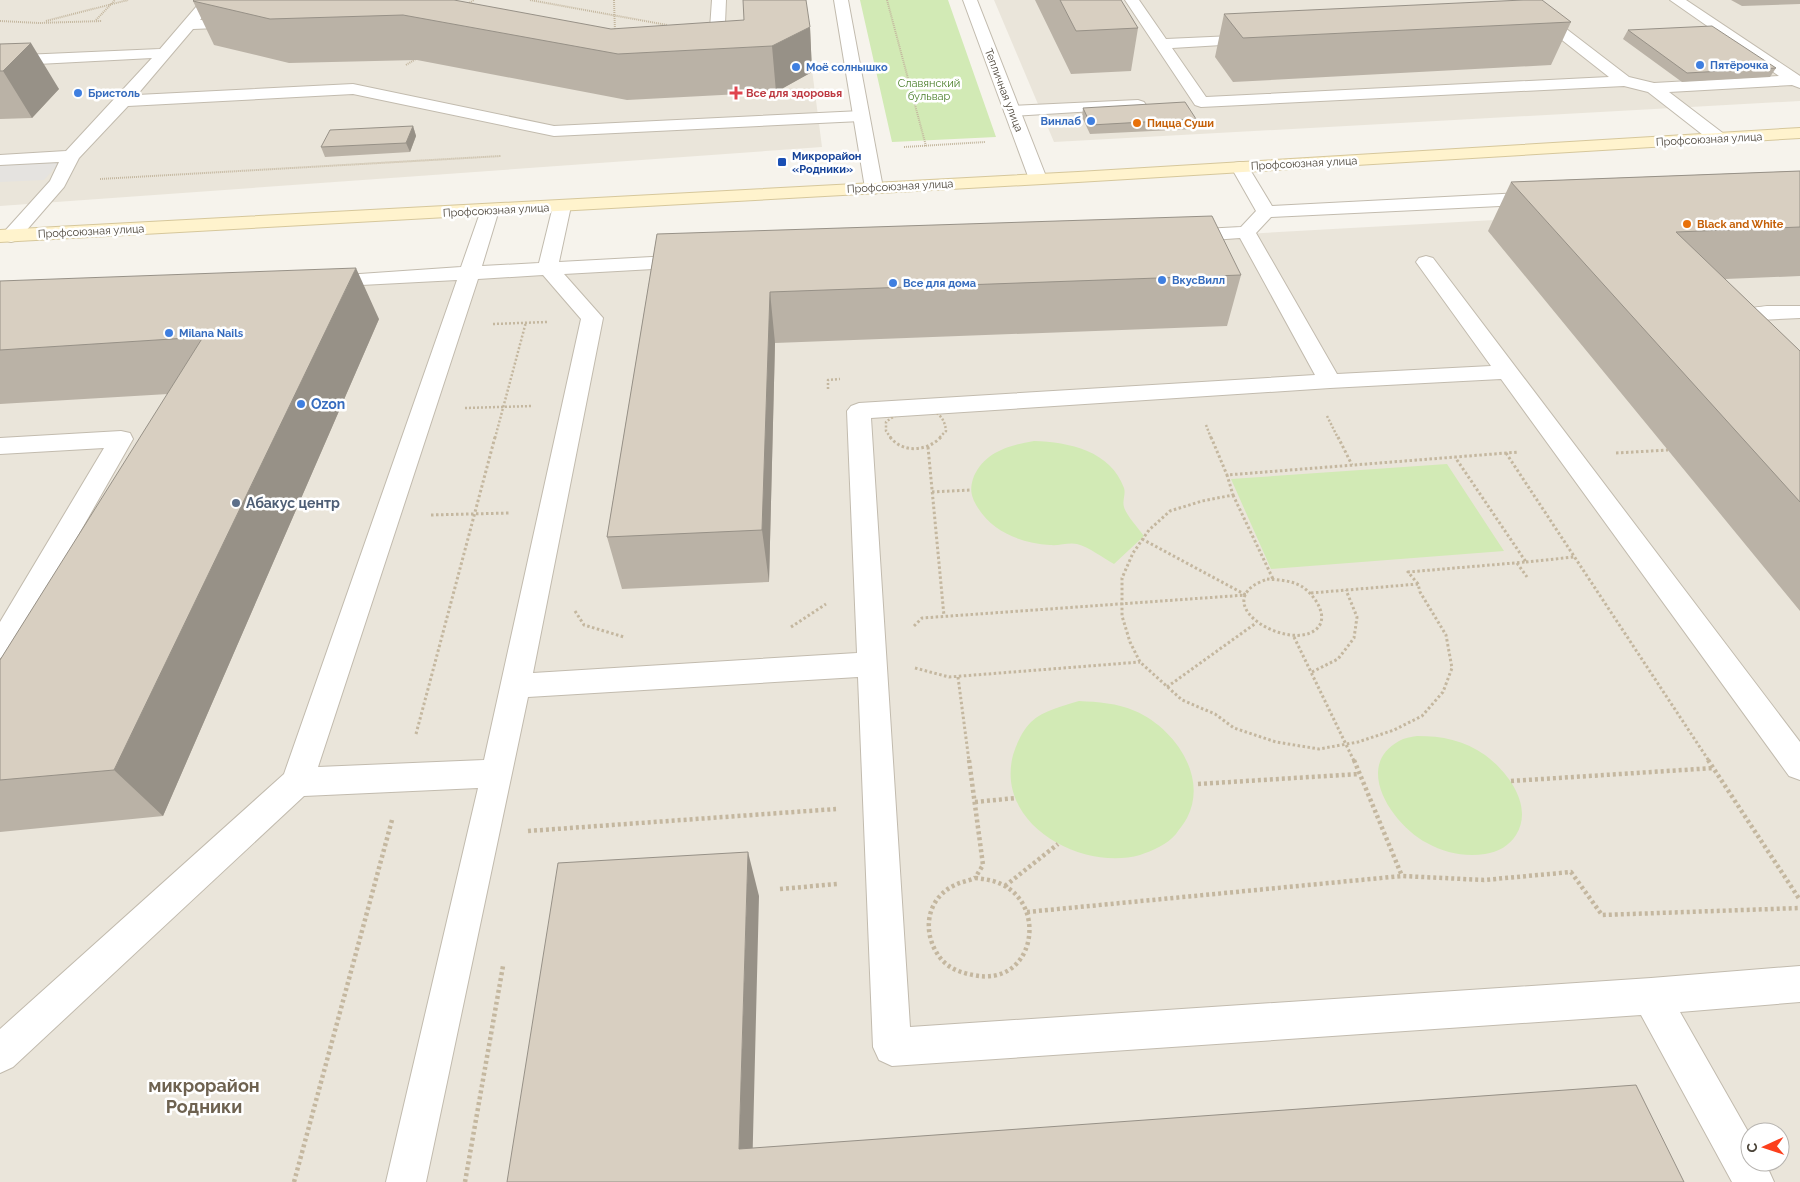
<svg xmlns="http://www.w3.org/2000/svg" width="1800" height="1182" font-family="Raleway,sans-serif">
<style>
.residential{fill:#eae5da;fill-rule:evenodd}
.green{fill:#d2eab5}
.parking{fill:#e5e3e0}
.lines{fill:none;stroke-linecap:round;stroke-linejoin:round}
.service-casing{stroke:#c2bbae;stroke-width:2}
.minor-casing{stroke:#c2bbae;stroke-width:2}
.secondary-casing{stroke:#d6c79b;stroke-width:2}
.path-far3{stroke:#c4b79f;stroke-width:2;stroke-dasharray:1 1;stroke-linecap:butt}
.path-far2{stroke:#c4b79f;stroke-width:2.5;stroke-dasharray:2 2;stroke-linecap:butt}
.path-far1{stroke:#c4b79f;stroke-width:3;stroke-dasharray:2.5 2.5;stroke-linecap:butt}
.path{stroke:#c4b79f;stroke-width:4.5;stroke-dasharray:3 3;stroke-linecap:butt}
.service{fill:#fff;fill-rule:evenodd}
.minor{fill:#fff;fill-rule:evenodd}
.secondary{fill:#fff3cd;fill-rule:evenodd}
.wall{fill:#bab2a6}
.shaded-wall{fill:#979187}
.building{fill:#d8cfc1;stroke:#979187}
.shop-dot{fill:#3f7fe0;stroke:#fff;stroke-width:2}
.health-dot{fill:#e0444e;stroke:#fff;stroke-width:2}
.food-dot{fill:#e8710a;stroke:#fff;stroke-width:2}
.transit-dot{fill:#1a4fb4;stroke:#fff;stroke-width:2}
.service-dot{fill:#5c6f8a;stroke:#fff;stroke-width:2}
.labels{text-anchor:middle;stroke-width:5;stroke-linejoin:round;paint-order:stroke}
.far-shop-label{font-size:11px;font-weight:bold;fill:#366cbe;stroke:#fff;text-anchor:start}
.far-park-label{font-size:11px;fill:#4a7f2a;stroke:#fff}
.far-street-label{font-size:11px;fill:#4b4439;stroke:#fff}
.far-health-label{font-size:11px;font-weight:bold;fill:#be3a42;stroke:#fff;text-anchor:start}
.far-food-label{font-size:11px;font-weight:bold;fill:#c56008;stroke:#fff;text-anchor:start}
.far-transit-label{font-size:11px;font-weight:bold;fill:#164399;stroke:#fff;text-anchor:start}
.shop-label{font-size:14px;font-weight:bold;fill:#366cbe;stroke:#fff;text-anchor:start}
.service-label{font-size:14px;font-weight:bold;fill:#4e5e75;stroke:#fff;text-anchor:start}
.near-neighbourhood-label{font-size:18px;font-weight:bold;fill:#6e6250;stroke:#fff}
</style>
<rect width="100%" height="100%" fill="#f6f3ec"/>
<path class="residential" d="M0,0H803L822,147L0,206Z
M994,0H1800V101L1054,142Z
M1800,203V1182H0V297L795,259ZM1750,1132H1780V1162H1750Z"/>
<path class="green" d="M860,0H948L996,137L892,142Z
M1034,441C1069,442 1111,451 1124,488C1126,494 1122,501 1124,507C1126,515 1139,529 1144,536L1114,564C1103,558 1089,547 1077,544C1069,542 1059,546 1050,545C1022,543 994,533 978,508C971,497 969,489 974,476C985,452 1009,445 1034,441Z
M1447,464L1504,551L1271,569L1231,479Z
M1079,701C1098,702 1117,703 1135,711C1173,727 1209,776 1187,818C1184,824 1179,829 1176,834C1168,844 1152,851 1140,855C1082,871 995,825 1013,755C1017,743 1022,731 1031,722C1044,710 1063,706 1079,701Z
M1417,736C1442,736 1464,740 1485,755C1508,772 1534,806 1516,835C1509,846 1498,852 1485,854C1465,857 1445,853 1427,843C1394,826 1352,767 1399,741C1404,738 1411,737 1417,736Z"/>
<path class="parking" d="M60,162L44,180L0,182V165Z"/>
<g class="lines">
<g class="service-casing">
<path id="service" d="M202,0H217L200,20L241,19L246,20L248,23L246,26L241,27L193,29L137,95L353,84L554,126L861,111L867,112L869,116L867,120L861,121L554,136L353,94L128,106L79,158L64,187L18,240L11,242L4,240L1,236L4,232L50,181L59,162L0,165V155L66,151L152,58L0,66V56L160,49Z
M712,0H726L724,47L721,50L705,53L700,51L697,48L700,45L709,43Z
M1125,0H1139L1166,39L1255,35L1260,36L1262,39L1260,42L1255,43L1172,48L1206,97L1609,77L1548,29L1525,28L1523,25L1525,22C1534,20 1547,19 1556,21L1629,77L1654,83L1779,76L1670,0H1686L1800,76V88L1792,85L1669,92L1724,134L1727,138L1724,142L1718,143L1712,142L1648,92L1624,86L1201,107L1195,105Z
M1138,100L1144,102L1146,105L1144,108L1012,116L1006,115L1004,111L1006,107L1012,106Z
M1240,162L1246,163L1272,206L1541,192L1548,194L1550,198L1548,202L1541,204L1271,217L1256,233L1337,374L1491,366L1416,262L1419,258L1426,256L1433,258L1800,742V780L1789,776L1501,379L1330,388L871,418L910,1027L1651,978L1800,966V1002L1680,1012L1750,1135V1162H1765L1774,1182H1732L1641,1015L892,1066L879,1060L873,1047L858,677L528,697L426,1182H386L478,788L304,796L13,1067L0,1073V1029L284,774L457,280L323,287L316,285L313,281L316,277L461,267L481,210L483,206L490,204L497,206L499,210L482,266L539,263L553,206L555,202L562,200L569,202L571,206L559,262L689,255L696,257L699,261L696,265L689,267L564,274L603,318L533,673L857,653L847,411L851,406L859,403L1315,375L1240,238L1184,242L1177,240L1174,236L1177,232L1184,230L1241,227L1256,211L1231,167L1234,163ZM543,275L581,319L484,760L318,767L478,279Z
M1767,306H1800V318L1759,320L1749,324L1752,332L1749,337L1741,338L1733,337C1716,311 1749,308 1767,306Z
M121,431L130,433L133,439L10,655L0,658V622L104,448L0,454V438Z"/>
</g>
<g class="minor-casing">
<path id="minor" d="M834,0H848L883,188L880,192L874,194L868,192L865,188Z
M963,0H977L1047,179L1044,183L1038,184L1032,183L1029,179Z"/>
</g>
<g class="secondary-casing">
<path id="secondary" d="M1800,128V138L1078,182L0,242V230L1078,172Z"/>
</g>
<path class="path-far3" d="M530,0L667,25
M614,0L615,33
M887,0L926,146
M466,5L474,0
M96,20L115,0
M0,21L39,23L102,21
M46,21L128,0
M406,65L419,57
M904,147L985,142
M100,179L501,156"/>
<path class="path-far2" d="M493,324L547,322
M828,389V380L840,379
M465,408L533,406
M1327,416L1338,438
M1206,425L1211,438
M495,438L526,322
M891,438L886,431V422C904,407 943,399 946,431L939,438"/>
<path class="path-far1" d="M890,437C903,454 928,451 941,437
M1211,437L1227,475
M1338,437L1352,465
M928,447L944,616
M1506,453L1709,761
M1616,453L1668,450
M932,492L970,490
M1233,495L1273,579
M431,515L509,513
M1142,539L1246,595
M1526,562L1574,557
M1517,563L1527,577
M1267,579C1278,580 1290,580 1301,586C1316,595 1334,623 1310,633C1281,645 1221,609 1253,586C1257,583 1263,581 1267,579Z
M1418,584L1408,572L1526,562L1455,457
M1311,593L1418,584L1420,592L1446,635L1452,668L1443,692L1422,716L1394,730L1358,742L1319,749L1276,742L1234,728L1215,714L1182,700L1140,662L1130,642L1122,616V578L1133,553L1149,530L1170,511L1202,501L1233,495L1227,475L1519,452
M575,611L584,625L624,637
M914,626L922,618L1246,595
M791,627L826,604
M1294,637L1354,761
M915,668L949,677L1140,662
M1312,672L1338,659L1354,638L1357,617L1346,590
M958,677L969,761
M1167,687L1256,623
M416,734L495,437"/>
<path class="path" d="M969,760L983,865L975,878
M1354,760L1402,876
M1708,760L1800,900
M1511,781L1714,768
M1198,784L1359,774
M975,802L1016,798
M528,831L836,809
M975,878C984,879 993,880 1001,884C1049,906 1034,988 973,975C962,973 950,969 942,960C922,937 924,901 953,886C960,882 968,881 975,878Z
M1005,886L1058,844
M780,889L837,884
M1027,912L1402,876L1484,880L1571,872L1602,915L1800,908
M294,1182L392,820
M465,1182L503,966"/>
<use href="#service" class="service"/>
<use href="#minor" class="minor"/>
<use href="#secondary" class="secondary"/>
</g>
<path class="wall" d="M1035,0H1121L1138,28L1131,71L1071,74Z
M1731,0H1800V4L1742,6Z
M193,1L611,29L810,27L812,72L776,92L627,100L417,60L289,63L214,45Z
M1224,14L1571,22L1551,65L1233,82L1215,57Z
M1628,30L1776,68L1770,77L1682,82L1623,39Z
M0,44L59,89L32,118L0,119Z
M1083,108L1196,119L1194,129L1090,134L1082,117Z
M413,126L416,136L410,152L325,157L321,147Z
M1800,171V276L1725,279L1800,351V611L1488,231L1511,182Z
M657,234L1241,275L1227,326L775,343L769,582L622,589L607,537Z
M0,281L379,319L163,816L0,832V660L168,394L0,404Z"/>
<path class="shaded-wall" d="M810,27L812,72L776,92L772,46Z
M31,43L59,89L32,118L3,71Z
M413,126L416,136L410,152L406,143Z
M356,268L379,319L163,816L114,770Z
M770,292L775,343L769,582L762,530Z
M748,852L759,896L752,1177L739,1149Z"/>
<path class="building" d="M194,0H454L611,29L744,20L743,0H806L810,27L772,46L618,54L403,15L270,19L193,1Z
M1060,0H1121L1138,28L1076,31Z
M1523,0H1542L1571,22L1243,38L1224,14Z
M1712,26L1776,68L1687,73L1628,30Z
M31,43L3,71H0V44Z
M1185,102L1196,119L1091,125L1083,108Z
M413,126L406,143L321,147L330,130Z
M1800,171V227L1676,232L1800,351V502L1511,182Z
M1212,216L1241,275L770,292L762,530L607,537L657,234Z
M356,268L114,770L0,780V660L203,337L0,350V281Z
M748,852L739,1149L1636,1085L1684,1182H507L558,863Z"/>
<g class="shop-dot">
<circle cx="1700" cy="65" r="5"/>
<circle cx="796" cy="67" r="5"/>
<circle cx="78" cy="93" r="5"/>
<circle cx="1091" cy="121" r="5"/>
<circle cx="1162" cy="280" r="5"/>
<circle cx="893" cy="283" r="5"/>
<circle cx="169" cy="333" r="5"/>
<circle cx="301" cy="404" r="5"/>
</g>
<path class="health-dot" d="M733.5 85.5h5v5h5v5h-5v5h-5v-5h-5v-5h5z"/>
<g class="food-dot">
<circle cx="1137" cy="123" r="5"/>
<circle cx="1687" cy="224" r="5"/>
</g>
<rect class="transit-dot" x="777" y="157" width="10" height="10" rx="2.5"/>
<circle class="service-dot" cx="236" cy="503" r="5"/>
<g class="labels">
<g class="far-shop-label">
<text x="1710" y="69">Пятёрочка</text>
<text x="806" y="71">Моё солнышко</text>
<text x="88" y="97">Бристоль</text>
<text x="1081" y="125" text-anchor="end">Винлаб</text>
<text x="1172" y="284">ВкусВилл</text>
<text x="903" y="287">Все для дома</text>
<text x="179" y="337">Milana Nails</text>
</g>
<g class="far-park-label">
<text x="929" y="87">Славянский<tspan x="929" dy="13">бульвар</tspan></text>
</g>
<g class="far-street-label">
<text transform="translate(1004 90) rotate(69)" y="4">Тепличная улица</text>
<text transform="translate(1709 139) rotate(-3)" y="4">Профсоюзная улица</text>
<text transform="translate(1304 163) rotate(-3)" y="4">Профсоюзная улица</text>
<text transform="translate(900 186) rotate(-3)" y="4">Профсоюзная улица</text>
<text transform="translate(496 210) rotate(-3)" y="4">Профсоюзная улица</text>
<text transform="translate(91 231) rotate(-3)" y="4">Профсоюзная улица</text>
</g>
<g class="far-health-label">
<text x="746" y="97">Все для здоровья</text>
</g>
<g class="far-food-label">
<text x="1147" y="127">Пицца Суши</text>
<text x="1697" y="228">Black and White</text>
</g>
<g class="far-transit-label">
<text x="792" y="160">Микрорайон<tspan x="792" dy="13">«Родники»</tspan></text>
</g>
<g class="shop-label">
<text x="311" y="409">Ozon</text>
</g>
<g class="service-label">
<text x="246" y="508">Абакус центр</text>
</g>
<g class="near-neighbourhood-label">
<text x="204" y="1092">микрорайон<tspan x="204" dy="21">Родники</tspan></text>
</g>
</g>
<g transform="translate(1765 1147) rotate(267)"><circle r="24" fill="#ffffff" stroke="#b7b4b0"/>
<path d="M0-4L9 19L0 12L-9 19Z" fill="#fc3f1d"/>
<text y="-8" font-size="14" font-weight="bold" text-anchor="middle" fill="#4b4439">С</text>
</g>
</svg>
